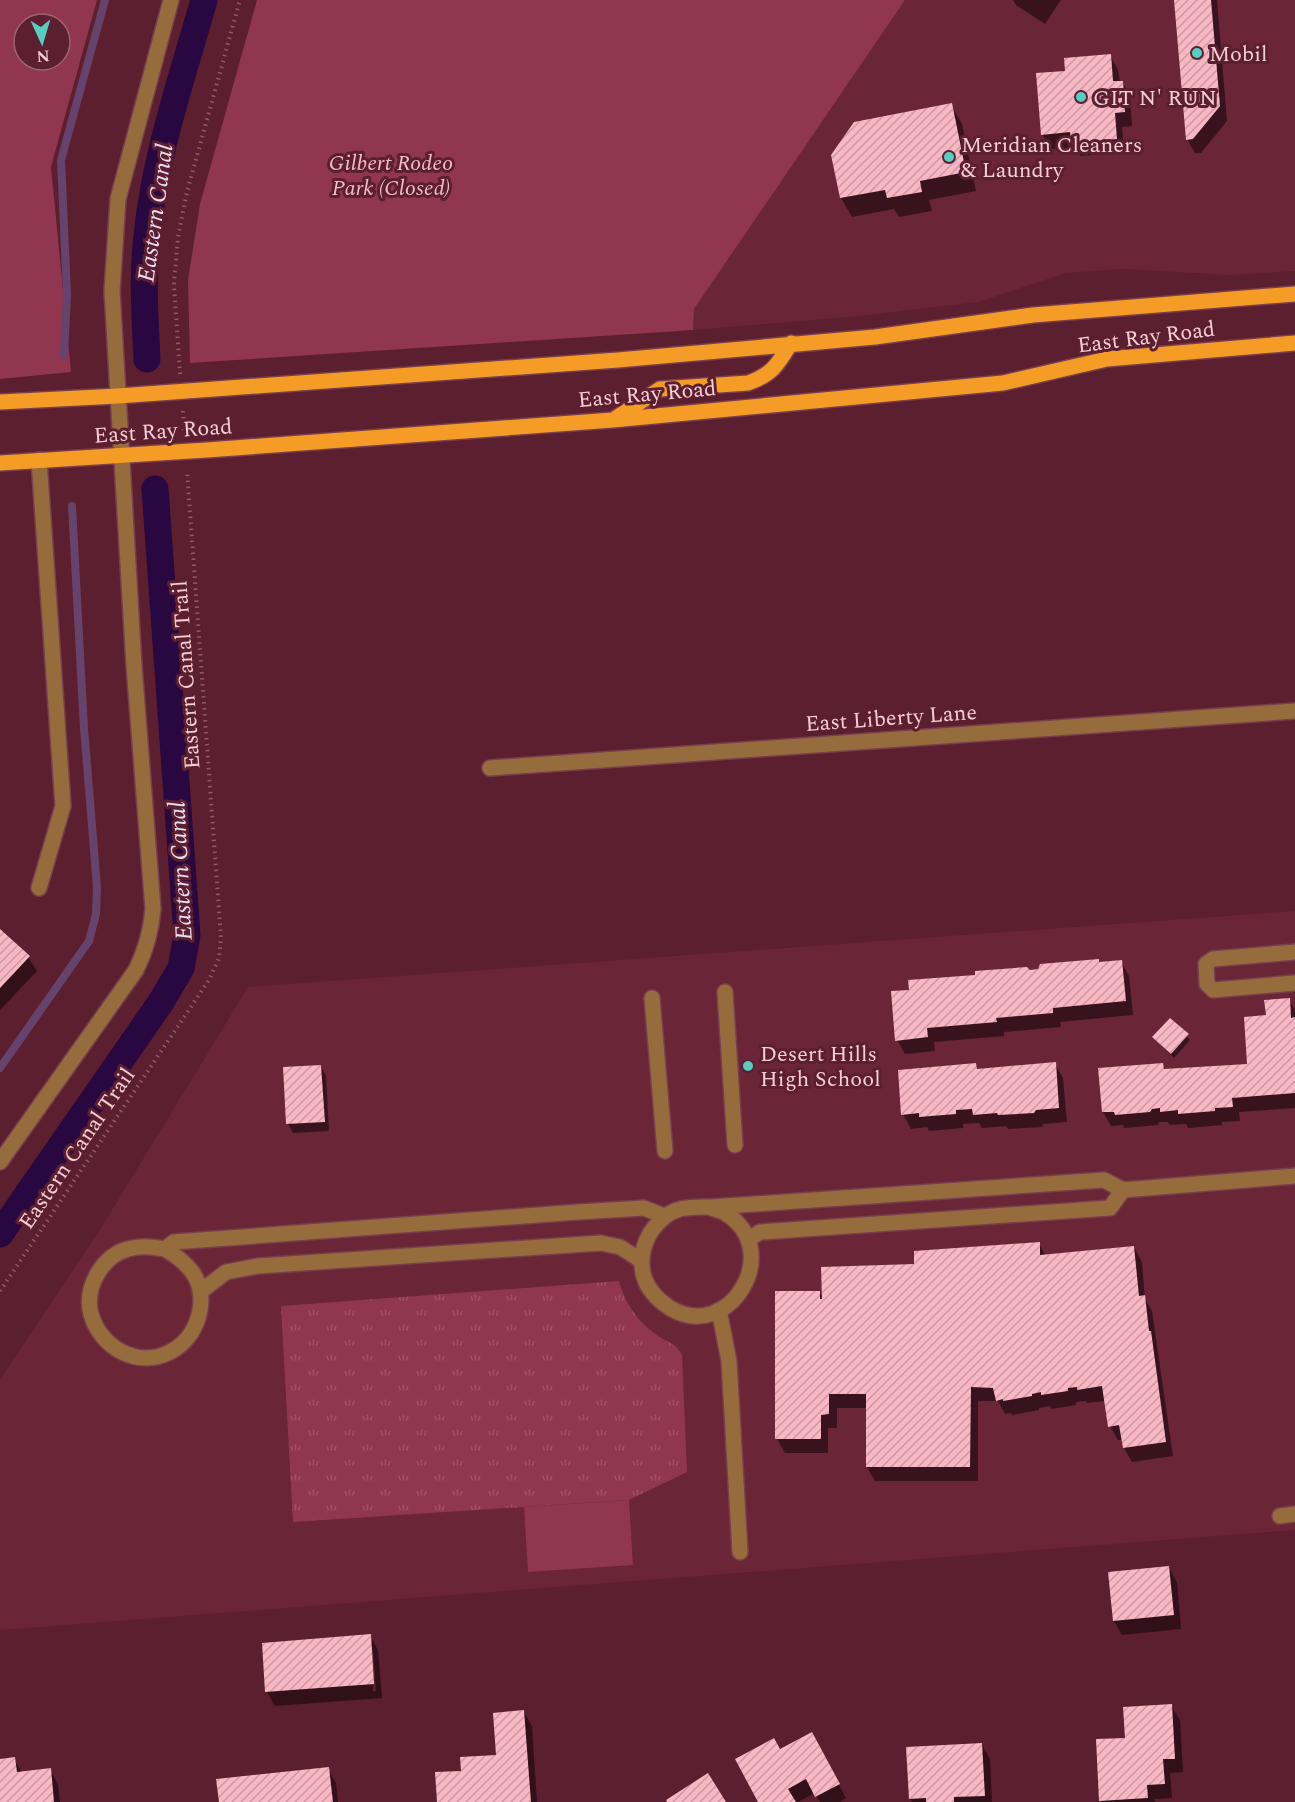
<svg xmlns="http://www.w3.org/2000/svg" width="1295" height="1802" font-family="Spectral,serif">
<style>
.built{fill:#6a2537}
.grass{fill:url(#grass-tufts)}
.park{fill:#90364e;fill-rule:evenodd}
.shadow{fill:#0007;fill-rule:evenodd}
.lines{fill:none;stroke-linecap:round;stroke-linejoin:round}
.stream{stroke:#66436c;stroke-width:8}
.canal{stroke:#290740;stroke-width:27}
.building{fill:url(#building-hatch)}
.minor-casing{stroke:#783e4d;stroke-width:18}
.major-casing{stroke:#783e4d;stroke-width:18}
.path{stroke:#905a67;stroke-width:4;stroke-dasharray:1.5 4.5;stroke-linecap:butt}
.minor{stroke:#966c3c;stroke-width:15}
.major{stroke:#f49c26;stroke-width:15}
.poi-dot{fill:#56cec3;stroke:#5c1f2f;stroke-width:2}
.labels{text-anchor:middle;stroke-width:6;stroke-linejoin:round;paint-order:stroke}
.poi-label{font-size:22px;fill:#f5ced4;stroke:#5c1f2f;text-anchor:start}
.park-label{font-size:22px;font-style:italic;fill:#f1bcc5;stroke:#5c1f2f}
.street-label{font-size:22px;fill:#f5ced4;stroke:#5c1f2f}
.water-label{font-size:24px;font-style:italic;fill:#e9def4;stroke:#5c1f2f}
</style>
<defs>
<pattern id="grass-tufts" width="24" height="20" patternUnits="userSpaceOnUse" patternTransform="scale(1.5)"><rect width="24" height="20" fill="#90364e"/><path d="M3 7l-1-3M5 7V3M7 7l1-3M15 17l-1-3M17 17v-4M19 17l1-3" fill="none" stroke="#a05267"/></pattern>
<pattern id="building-hatch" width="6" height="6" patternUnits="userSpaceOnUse" patternTransform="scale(1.5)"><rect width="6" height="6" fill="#f8b7c2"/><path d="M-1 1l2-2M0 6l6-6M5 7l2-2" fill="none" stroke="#cc99a2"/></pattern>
</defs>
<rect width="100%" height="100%" fill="#5c1f2f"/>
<path class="built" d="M905,0H1295V271L1229,275L1124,269L1066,273L978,302L859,316L693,330L694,309Z
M1295,911V1530L0,1630V1380L96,1236L248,987Z"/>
<path class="grass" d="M619,1281C624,1302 639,1323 657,1335C667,1342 676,1343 682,1355L687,1472L629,1500L293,1522L281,1306Z"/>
<path class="park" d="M0,0H97L51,167L71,372L0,379ZM24,24H60V60H24Z
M257,0H905L694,309L693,330L190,363L188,280L200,204Z
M629,1500L633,1565L528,1572L524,1507Z"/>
<path class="shadow" d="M1013,0H1061L1045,24L1016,5Z
M1175,0H1217L1227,121L1201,153H1195L1187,139Z
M1110,55L1118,70L1120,82H1122L1130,96L1132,126L1122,127L1124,152L1081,156L1075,147L1051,149L1042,134L1067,72Z
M951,105L962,124L976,191L929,200L932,211L899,217L894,209L852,217L841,198Z
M0,931L28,957L37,971L0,1010Z
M1121,962L1129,976L1133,1015L1060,1022L1061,1027L1004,1032V1036L934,1042L935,1051L905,1054L897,1040L1030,972Z
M1289,1000L1295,1010V1108L1239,1112L1240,1121L1222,1122V1125L1188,1128L1186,1124L1170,1125L1168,1122H1159L1158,1125L1124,1128L1123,1125L1111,1126L1103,1112L1162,1065L1166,1071L1249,1065L1267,1017Z
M1170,1020L1190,1040L1174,1058L1154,1038Z
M1055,1064L1063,1078L1067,1122L1043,1124L1042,1127L1008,1129L1006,1126L982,1128L979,1123L963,1124V1128L929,1131L927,1127L911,1129L903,1114L975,1065L979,1071Z
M321,1066L326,1076L329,1131L293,1133L288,1124Z
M1039,1244L1046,1256L1134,1247L1142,1262L1145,1299L1152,1311L1173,1456L1132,1462L1124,1448L1123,1440H1118L1110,1426L1106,1401L1087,1403L1086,1401L1076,1402V1405L1051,1409L1050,1406L1039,1408V1410L1012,1415L1011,1413L1005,1414L998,1401H978V1481H875L867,1467L868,1408H837V1428H828V1453H785L777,1439L820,1293L824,1300L916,1265Z
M1169,1568L1177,1582L1181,1629L1122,1635L1114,1621Z
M370,1636L378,1650L382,1698L275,1706L267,1692L263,1644ZM370,1649H373L376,1691L373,1692Z
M1171,1706L1180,1720L1183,1772L1170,1773L1172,1798L1154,1799L1155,1802H1101L1127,1739Z
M524,1712L532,1726L537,1802H439L498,1756Z
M982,1745L990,1759L992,1802H912L910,1798Z
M819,1748L846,1798L840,1802H820L815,1793L798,1802H759L780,1751Z
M14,1759L22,1773L50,1770L58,1784L60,1802H0V1760Z
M328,1769L336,1783L338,1802H220Z"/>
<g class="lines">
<path class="stream" d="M64,355L67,294L61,160L105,0
M0,1068L89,941L96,914L97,887L84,728L72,506"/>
<path class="canal" d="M147,359C145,318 142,277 147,236C155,155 182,78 204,0
M0,1234L161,1002L181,968L187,935L155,489"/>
</g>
<path class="building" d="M1174,0H1211L1220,106L1193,139L1186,140Z
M1111,54L1113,81H1123L1125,112L1115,113L1117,139L1071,143L1070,132L1041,135L1036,73L1065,71L1064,58Z
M952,103L966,172L920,181L922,192L887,198L885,190L840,198L831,155L854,122Z
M0,929L30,956L0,988Z
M1099,959V962L1122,960L1126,1001L1053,1008V1013L996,1018L997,1022L927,1028L928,1037L895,1041L891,991L909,990L908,980L975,975V971L1027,967L1030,970L1038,969L1040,964Z
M1290,998L1291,1018L1295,1017V1093L1232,1098L1233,1107L1215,1108V1111L1178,1114V1110L1160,1112V1108L1152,1109L1150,1112L1115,1115L1114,1112H1102L1098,1068L1163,1063L1164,1069L1247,1064L1244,1017L1266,1015L1264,1000Z
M1170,1018L1189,1034L1171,1054L1152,1037Z
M1056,1062L1059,1108L1036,1110L1034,1113L998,1115L997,1113L973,1115L972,1109L956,1110V1114L919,1117V1113L901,1115L898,1070L976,1063L977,1069Z
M321,1065L325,1122L286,1124L283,1067Z
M1040,1242V1255L1134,1246L1139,1296L1145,1295L1149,1331H1151L1166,1442L1123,1448L1119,1425L1108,1427L1102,1386L1077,1390V1387L1068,1388V1391L1041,1395V1392L1032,1394V1396L1003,1401V1399L996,1401L993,1388L971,1387L970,1467H866V1394H829V1414L821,1415V1439H775V1291H820V1299H822L821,1267L914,1264V1251Z
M1169,1566L1174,1615L1113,1621L1108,1572Z
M371,1634L374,1684L265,1692L262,1643Z
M1172,1704L1175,1759H1163L1165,1784L1147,1785L1148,1798L1099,1801L1096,1739L1125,1738L1123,1707Z
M524,1710L531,1802H437L435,1772L461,1771L460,1757L496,1755L493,1713Z
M812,1732L840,1784L815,1797L806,1779L788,1789L796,1802H758L735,1759L774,1738L780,1749Z
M982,1743L985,1796L954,1797V1802H926V1798L909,1799L906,1747Z
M15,1757L17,1772L51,1768L54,1802H0V1759Z
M329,1767L333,1802H219L216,1779Z
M708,1773L726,1802H667L666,1800Z"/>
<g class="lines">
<g class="minor-casing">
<path id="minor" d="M490,768L1295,711
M39,888L63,806L39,460
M1295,952L1213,959L1206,964L1207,984L1213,990L1295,983
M725,992L735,1145
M652,998L665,1151
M0,1162L136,970C146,950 151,932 153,909L134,666L112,291L118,199L171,0
M1123,1190L1295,1176
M708,1207C713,1209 720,1210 725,1213C786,1250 729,1344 670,1308C658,1300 648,1290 644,1277C638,1257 645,1236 659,1222C674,1206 690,1207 710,1207C725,1206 740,1205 755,1204L1104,1180L1123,1190L1110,1208L760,1232L748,1240
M165,1249C176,1256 185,1262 193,1273C210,1299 198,1338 170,1352C137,1369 100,1347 91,1314C84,1288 102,1256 128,1249C141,1245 152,1247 165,1249L174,1242L578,1212L644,1208L664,1216
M200,1292L226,1272L258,1266L601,1243L620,1247L642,1261
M719,1310L729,1361L740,1552
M1280,1516L1295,1514"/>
</g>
<g class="major-casing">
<path id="major" d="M0,402L118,396L618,360L875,337L1033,315L1295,294
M616,418L660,389L748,383C773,374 778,364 791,343
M0,463L207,450L613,420L1003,383L1107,359L1295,343"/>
</g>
<path class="path" d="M180,374L174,284L178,237L187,192L240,0
M183,411L184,434
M0,1291L209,980L219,958L221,938L187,471"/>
<use href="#minor" class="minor"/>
<use href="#major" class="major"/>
</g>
<g class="poi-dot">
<circle cx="1197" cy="53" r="6"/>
<circle cx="1081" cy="97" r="6"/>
<circle cx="949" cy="157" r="6"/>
<circle cx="748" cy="1066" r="6"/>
</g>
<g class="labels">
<g class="poi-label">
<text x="1209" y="61">Mobil</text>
<text x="1093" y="105">GIT N' RUN</text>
<text x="961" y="152">Meridian Cleaners<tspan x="961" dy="25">&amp; Laundry</tspan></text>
<text x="760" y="1061">Desert Hills<tspan x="760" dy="25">High School</tspan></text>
</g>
<g class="park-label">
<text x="391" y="170">Gilbert Rodeo<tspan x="391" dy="25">Park (Closed)</tspan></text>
</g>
<g class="street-label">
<text transform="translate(1146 336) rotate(-7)" y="8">East Ray Road</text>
<text transform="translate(647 393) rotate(-5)" y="8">East Ray Road</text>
<text transform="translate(163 430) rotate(-4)" y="8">East Ray Road</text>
<text transform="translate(185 675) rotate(-94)" y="8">Eastern Canal Trail</text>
<text transform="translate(891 717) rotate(-4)" y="8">East Liberty Lane</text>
<text transform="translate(76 1148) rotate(-56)" y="8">Eastern Canal Trail</text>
</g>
<g class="water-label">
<text transform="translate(155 213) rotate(-82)" y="8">Eastern Canal</text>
<text transform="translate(180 871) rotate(-93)" y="8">Eastern Canal</text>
</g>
</g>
<g transform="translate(42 42) rotate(176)"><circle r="28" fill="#5c1f2f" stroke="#996571" stroke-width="1.5"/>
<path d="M0-4.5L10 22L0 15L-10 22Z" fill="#56cec3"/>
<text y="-9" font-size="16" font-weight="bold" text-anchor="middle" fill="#f5ced4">N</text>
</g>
</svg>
